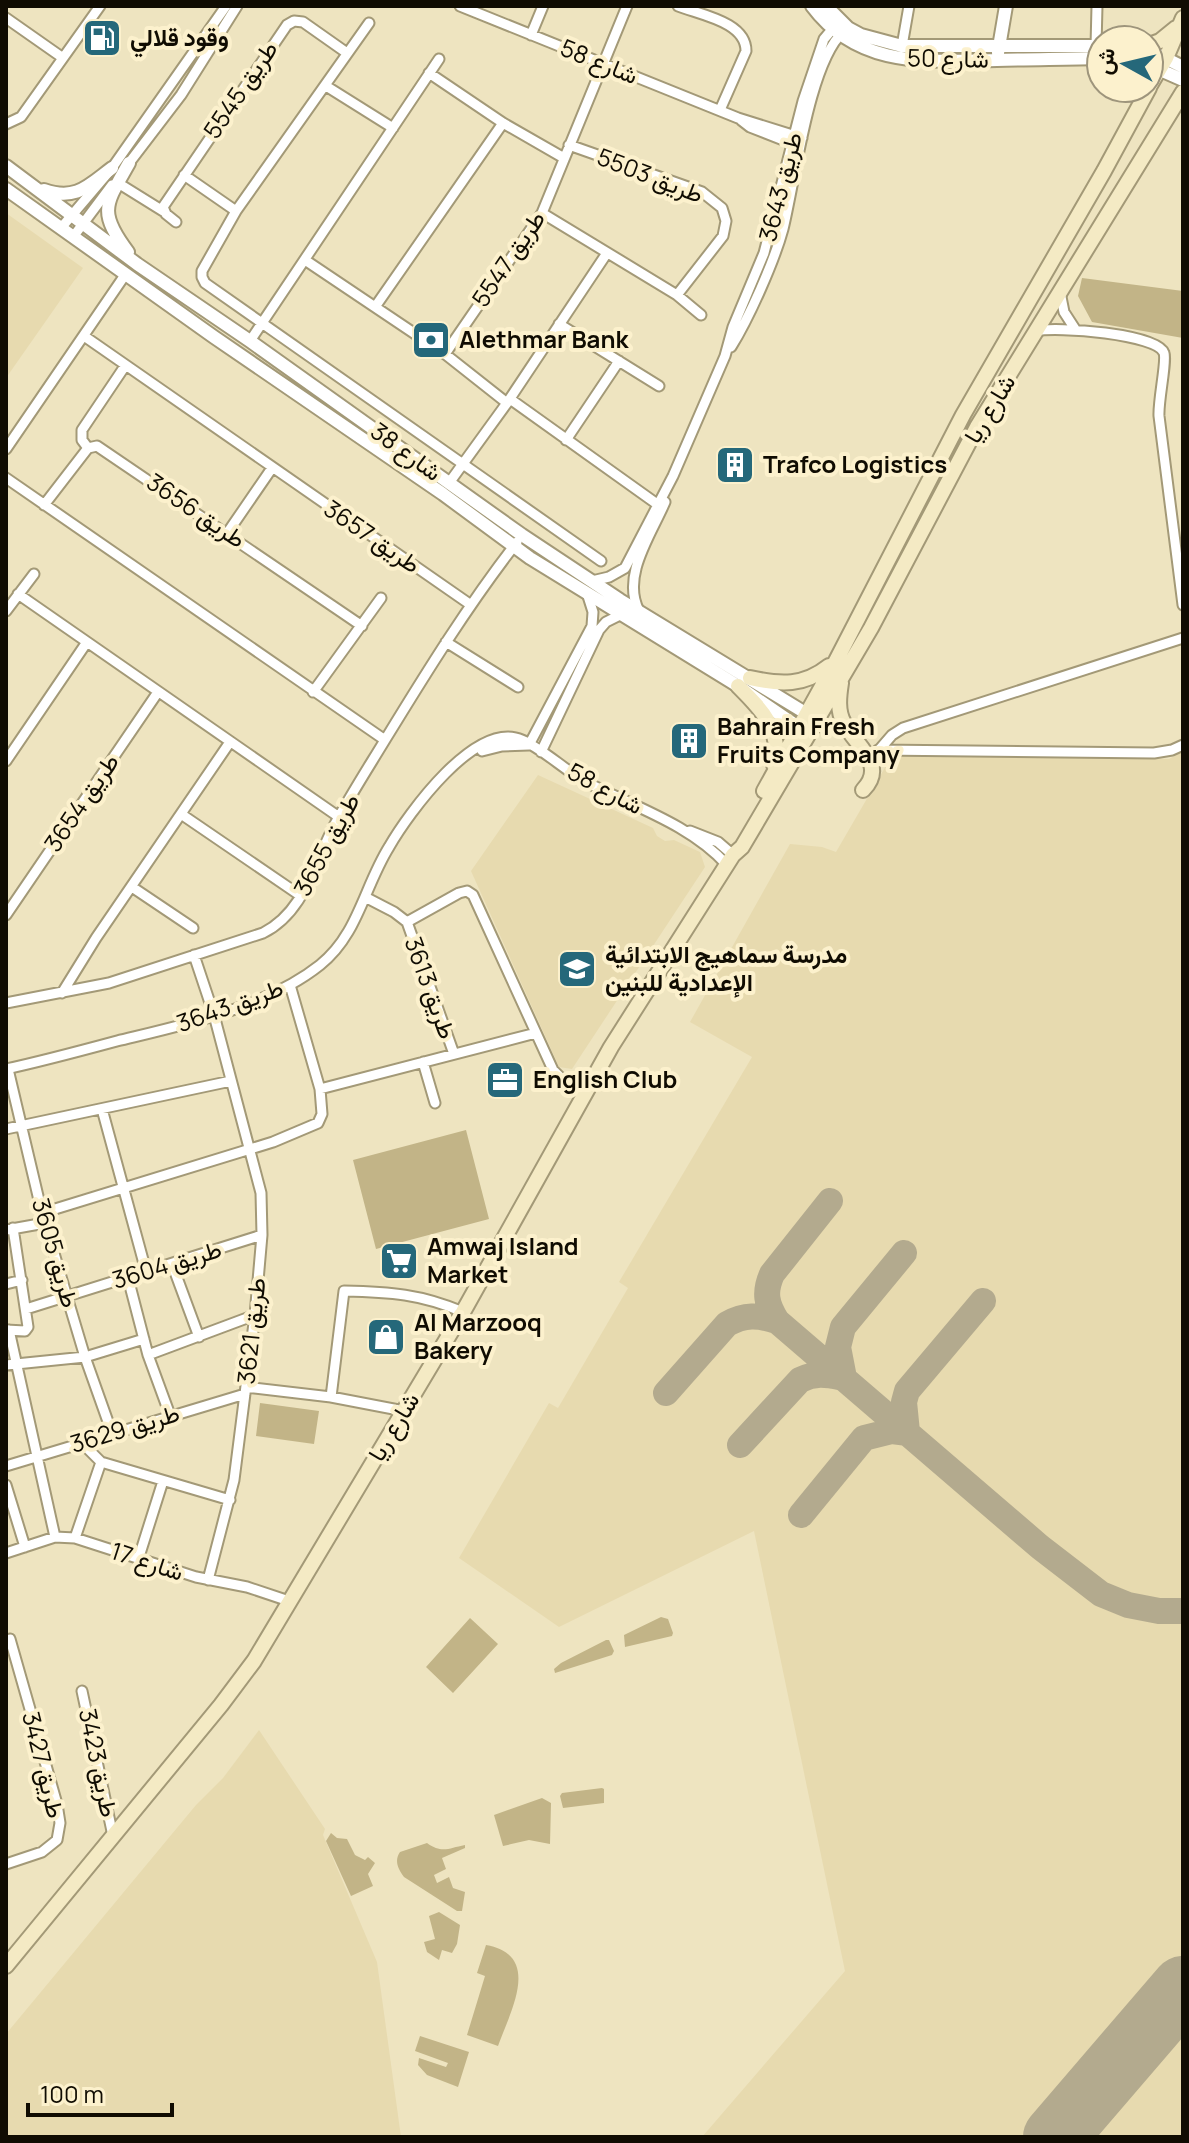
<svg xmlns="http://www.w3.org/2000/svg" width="1189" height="2143" font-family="Manrope,Vazirmatn,sans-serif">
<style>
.built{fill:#e7daaf}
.green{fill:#c2b487}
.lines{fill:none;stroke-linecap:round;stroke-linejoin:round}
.taxiway{stroke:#b3aa8e;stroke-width:26}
.runway{stroke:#b3aa8e;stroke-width:64}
.minor-casing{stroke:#a39977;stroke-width:13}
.tertiary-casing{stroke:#a39977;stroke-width:16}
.secondary-casing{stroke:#a39977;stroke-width:18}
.minor{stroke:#fff;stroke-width:9}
.tertiary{stroke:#fff;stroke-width:12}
.secondary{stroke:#f4eac4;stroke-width:14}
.labels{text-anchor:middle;stroke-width:8;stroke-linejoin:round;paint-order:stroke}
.poi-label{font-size:24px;font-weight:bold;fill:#100c02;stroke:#fcf1cd;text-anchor:start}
.street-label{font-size:24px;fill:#100c02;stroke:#fcf1cd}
</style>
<rect width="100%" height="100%" fill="#eee4c0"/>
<path class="built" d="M6,213L83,268L6,378Z
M1183,751V2137H702L845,1971L754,1531L559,1627L459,1558L549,1403L558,1408L628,1288L619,1282L752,1057L690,1022L790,844L822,847L836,852L894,752L1169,759Z
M538,775L653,828L657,836L665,841L674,840L700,852L705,867L572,1069L559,1067L471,871Z
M259,1730L325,1829L323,1835L377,1962L401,2137H6V2034L196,1805L223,1778Z"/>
<path class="green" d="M1082,278L1183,291V338L1092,322L1078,296Z
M466,1130L489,1219L376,1249L353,1160Z
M260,1403L319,1411L314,1444L256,1436Z
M661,1617L668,1619L673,1633L672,1636L625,1647L624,1635Z
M470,1618L498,1644L453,1693L426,1667Z
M606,1640H609L614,1651L612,1655L555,1673L554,1669L561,1663Z
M602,1788L604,1789V1803L563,1808L560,1796L562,1793Z
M542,1798L551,1803L550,1844L529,1840L503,1846L494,1815Z
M331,1833L337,1838L347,1839L355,1855L365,1860L368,1857L375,1863L368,1874L373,1886L351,1896L326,1841Z
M427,1843C442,1854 449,1848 465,1845V1848L442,1858L446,1869L434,1875L437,1883L449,1877L453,1888L465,1892L462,1911H457L404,1877C398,1869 394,1861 400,1852Z
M439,1912L460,1925L457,1944L452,1953L442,1950L439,1960L427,1952L424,1942L435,1939L429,1916Z
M486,1945C543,1955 510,2012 498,2046L467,2035L485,1976L477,1973Z
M420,2036L469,2052L458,2087L427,2075L418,2065L419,2058L446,2067L448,2063L415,2051Z"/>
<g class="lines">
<path class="taxiway" d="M777,1321C766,1304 764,1292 772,1274L830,1201
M666,1393L727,1324C745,1314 758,1315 777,1321L1040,1547L1101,1594L1128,1605L1159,1611H1183
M907,1432L904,1402L907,1391L983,1301
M740,1445L800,1380C816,1372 828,1375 844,1378L838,1347L843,1327L904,1253
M801,1515L864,1438L892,1431L908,1433
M1082,2137L1159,2017"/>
<path class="runway" d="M1055,2137L1183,1988"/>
<g class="minor-casing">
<path id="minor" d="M460,6L738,118L802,138
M678,6C701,15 746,22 746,51L720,110
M6,18L63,58
M369,23L236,211L202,271V277L205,283L601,561
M531,35L543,6
M902,46L909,6
M1096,46L1097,6
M429,73L503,123L564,158
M326,86L393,128
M741,120L750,127L796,145
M6,124L21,117L100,6
M569,145L702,192L722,208L726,221L723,236L677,295
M126,167L181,95L237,6
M184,175L236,211
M118,183L163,211
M542,213L677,295L701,315
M176,222L166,214L163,207L287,25L294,21L303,22L347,53
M61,228L112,168L226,6
M73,237L112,185
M305,260L445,354L507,403
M1060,292L1064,312L1075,329
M375,307L503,123
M559,324L659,386
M1036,331C1056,326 1158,334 1164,353C1167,361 1158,401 1159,416L1183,605
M84,336L471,605
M250,341L439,59
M731,347C749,318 774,262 783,229C795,181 809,63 843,32
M445,354L542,213L627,6
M510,399L657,504
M566,440L619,361
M88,448L82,440V430L125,366
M6,449L125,275
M6,478L385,740
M449,483L507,403L607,253
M44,505L88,448L97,446L362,626
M228,532L272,468
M592,581L609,577L625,568L673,476L725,356L733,327L764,253L803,101L824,39L835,26
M18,594L339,817
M6,611L34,574
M639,611C621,576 651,535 665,502
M446,642L518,687
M313,692L381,598
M529,745L592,626L593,612L587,593
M878,750L1154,753L1172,750L1183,745
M879,750L892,735L903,728L1183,638
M482,751L502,746L529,745
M541,752L599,630L606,622L622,614
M6,761L87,642
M181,814L301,896
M690,831L718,842L733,855
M132,887L193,928
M365,897L394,912L407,922L454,1054
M6,915L158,692
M407,922L459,893L467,891L473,895L553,1070L564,1081L586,1092
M194,955L214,1015L261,1193L262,1235L255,1315L234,1480L208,1580
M62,993L96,938L230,742
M6,1003L109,983L263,933C305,912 314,863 335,824C350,796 368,768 385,740C426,673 468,605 517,542
M423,1062L435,1103
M6,1069C43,1061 80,1051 117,1041C183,1025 266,1008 320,965C358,935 364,887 389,847C408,814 476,719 522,740C545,750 565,771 588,783C635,807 691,825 727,865
M8,1069L42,1213L85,1357L112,1433
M320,1089L536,1033
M102,1109L146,1271
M6,1129L231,1081
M42,1213L273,1142L318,1123L322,1114L320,1089L290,985
M6,1230L45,1223
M172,1264L199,1337
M128,1278L148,1355L170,1415
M6,1284L22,1280
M26,1309L262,1235
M6,1330L25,1331L28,1327L13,1228
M9,1330L55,1537
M148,1355L255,1315
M6,1365L85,1357L144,1339
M246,1387L331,1397L404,1411
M331,1397L344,1291C390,1292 421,1294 463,1312
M81,1442L101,1462L230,1500
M6,1466L245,1394
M6,1485L25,1547
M75,1538L101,1462
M6,1553L55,1537L75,1538L196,1577L247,1587L289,1601
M138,1560L163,1481
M6,1640L10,1639L57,1804L60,1823L57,1840L42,1852L6,1864
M82,1691L113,1836"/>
</g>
<g class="tertiary-casing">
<path id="tertiary" d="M812,6C859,69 927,61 997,60C1031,59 1066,59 1101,58
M826,6L848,28L861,35L902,46H1101
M1149,50L1183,67
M998,53L1006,6
M1149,65L1183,80
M6,166L137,264L250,341L522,535L620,600L812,717
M6,189L214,337L443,494L530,558L738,686L807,733
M44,190C76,201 88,186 112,168
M128,252C97,211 106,204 129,163"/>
</g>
<g class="secondary-casing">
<path id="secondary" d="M1149,45L1160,41L1176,28
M1149,87L1166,58L1183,18
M750,678C781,685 804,686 829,666
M841,683C839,696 837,711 844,723C855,745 888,765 863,790
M738,686C761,709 783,730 774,765
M764,791L836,661L963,415L1104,171L1149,88
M6,1966L221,1705L254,1661L463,1312L611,1047L733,855L742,847L871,628L977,427L1183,92"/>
</g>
<use href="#minor" class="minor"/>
<use href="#tertiary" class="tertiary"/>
<use href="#secondary" class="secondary"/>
</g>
<defs>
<g id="fuel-square" transform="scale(2)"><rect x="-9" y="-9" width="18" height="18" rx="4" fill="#25687a" stroke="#fcf1cd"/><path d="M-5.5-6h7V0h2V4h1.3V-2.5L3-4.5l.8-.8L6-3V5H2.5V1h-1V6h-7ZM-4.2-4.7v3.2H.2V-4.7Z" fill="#fff"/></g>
<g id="bank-square" transform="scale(2)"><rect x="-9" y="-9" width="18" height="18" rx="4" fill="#25687a" stroke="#fcf1cd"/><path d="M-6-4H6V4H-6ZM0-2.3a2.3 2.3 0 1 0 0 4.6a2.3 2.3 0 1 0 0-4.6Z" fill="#fff"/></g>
<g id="building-square" transform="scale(2)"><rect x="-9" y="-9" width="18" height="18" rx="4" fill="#25687a" stroke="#fcf1cd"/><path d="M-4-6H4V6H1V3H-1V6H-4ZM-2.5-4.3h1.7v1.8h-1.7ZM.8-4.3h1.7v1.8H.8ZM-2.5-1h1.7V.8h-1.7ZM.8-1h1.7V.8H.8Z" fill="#fff"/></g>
<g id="school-square" transform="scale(2)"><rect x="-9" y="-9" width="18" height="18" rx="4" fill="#25687a" stroke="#fcf1cd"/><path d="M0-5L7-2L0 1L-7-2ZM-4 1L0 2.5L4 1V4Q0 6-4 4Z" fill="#fff"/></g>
<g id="office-square" transform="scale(2)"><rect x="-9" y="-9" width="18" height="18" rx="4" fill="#25687a" stroke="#fcf1cd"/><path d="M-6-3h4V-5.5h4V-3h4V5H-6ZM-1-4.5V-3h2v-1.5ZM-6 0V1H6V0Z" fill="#fff"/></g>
<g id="supermarket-square" transform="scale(2)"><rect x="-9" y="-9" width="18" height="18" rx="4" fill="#25687a" stroke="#fcf1cd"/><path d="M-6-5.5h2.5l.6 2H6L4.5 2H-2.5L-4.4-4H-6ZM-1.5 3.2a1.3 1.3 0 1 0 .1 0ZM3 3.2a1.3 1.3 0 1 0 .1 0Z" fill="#fff"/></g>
<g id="shop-square" transform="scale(2)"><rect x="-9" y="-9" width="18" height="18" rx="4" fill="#25687a" stroke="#fcf1cd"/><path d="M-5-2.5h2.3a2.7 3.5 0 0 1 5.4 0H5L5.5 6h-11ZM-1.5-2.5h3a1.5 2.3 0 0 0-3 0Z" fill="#fff"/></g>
</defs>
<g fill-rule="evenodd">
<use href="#fuel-square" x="102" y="38"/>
<use href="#bank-square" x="431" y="340"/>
<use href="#building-square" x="735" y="465"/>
<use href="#building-square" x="689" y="741"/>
<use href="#school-square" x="577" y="969"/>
<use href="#office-square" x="505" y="1080"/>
<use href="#supermarket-square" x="399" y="1261"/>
<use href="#shop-square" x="386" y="1337"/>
</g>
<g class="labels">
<g class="poi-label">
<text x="130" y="46">وقود قلالي</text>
<text x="459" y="348">Alethmar Bank</text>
<text x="763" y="473">Trafco Logistics</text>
<text x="717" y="735">Bahrain Fresh<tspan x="717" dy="28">Fruits Company</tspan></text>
<text x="605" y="963">مدرسة سماهيج الابتدائية<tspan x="605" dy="28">الإعدادية للبنين</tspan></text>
<text x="533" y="1088">English Club</text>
<text x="427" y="1255">Amwaj Island<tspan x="427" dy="28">Market</tspan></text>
<text x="414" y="1331">Al Marzooq<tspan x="414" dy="28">Bakery</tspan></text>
</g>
<g class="street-label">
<text transform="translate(948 59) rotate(1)" y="8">شارع 50</text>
<text transform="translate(599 62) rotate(22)" y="8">شارع 58</text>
<text transform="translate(241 90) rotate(-56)" y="8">طريق 5545</text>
<text transform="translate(650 176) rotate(21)" y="8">طريق 5503</text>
<text transform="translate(781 187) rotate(-76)" y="8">طريق 3643</text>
<text transform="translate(509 259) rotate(-56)" y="8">طريق 5547</text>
<text transform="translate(990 409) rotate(-59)" y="8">شارع ريا</text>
<text transform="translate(406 452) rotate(36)" y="8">شارع 38</text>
<text transform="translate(196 511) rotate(34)" y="8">طريق 3656</text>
<text transform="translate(372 537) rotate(34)" y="8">طريق 3657</text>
<text transform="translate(605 789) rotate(28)" y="8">شارع 58</text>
<text transform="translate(82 803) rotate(-56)" y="8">طريق 3654</text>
<text transform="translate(327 845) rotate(-62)" y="8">طريق 3655</text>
<text transform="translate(430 988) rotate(70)" y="8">طريق 3613</text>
<text transform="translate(230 1006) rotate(-20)" y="8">طريق 3643</text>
<text transform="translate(55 1253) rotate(74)" y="8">طريق 3605</text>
<text transform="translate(167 1265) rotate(-17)" y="8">طريق 3604</text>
<text transform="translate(252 1331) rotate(-84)" y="8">طريق 3621</text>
<text transform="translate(394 1427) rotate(-59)" y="8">شارع ريا</text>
<text transform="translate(125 1429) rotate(-17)" y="8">طريق 3629</text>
<text transform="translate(147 1562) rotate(18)" y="8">شارع 17</text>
<text transform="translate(98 1763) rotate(78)" y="8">طريق 3423</text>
<text transform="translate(43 1765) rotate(76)" y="8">طريق 3427</text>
</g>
</g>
<rect width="1189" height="2143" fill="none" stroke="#100c02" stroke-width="16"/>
<g transform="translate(1125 64) rotate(278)"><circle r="38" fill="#fcf1cd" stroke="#9e957c" stroke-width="2"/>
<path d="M0-6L14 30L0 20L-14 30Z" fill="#25687a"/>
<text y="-12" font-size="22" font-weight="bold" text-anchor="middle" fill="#100c02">ش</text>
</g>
<path d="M28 2103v12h144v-12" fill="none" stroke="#100c02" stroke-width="4"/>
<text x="40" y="2103" font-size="24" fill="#100c02" stroke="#fcf1cd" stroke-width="6" paint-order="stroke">100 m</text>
</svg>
